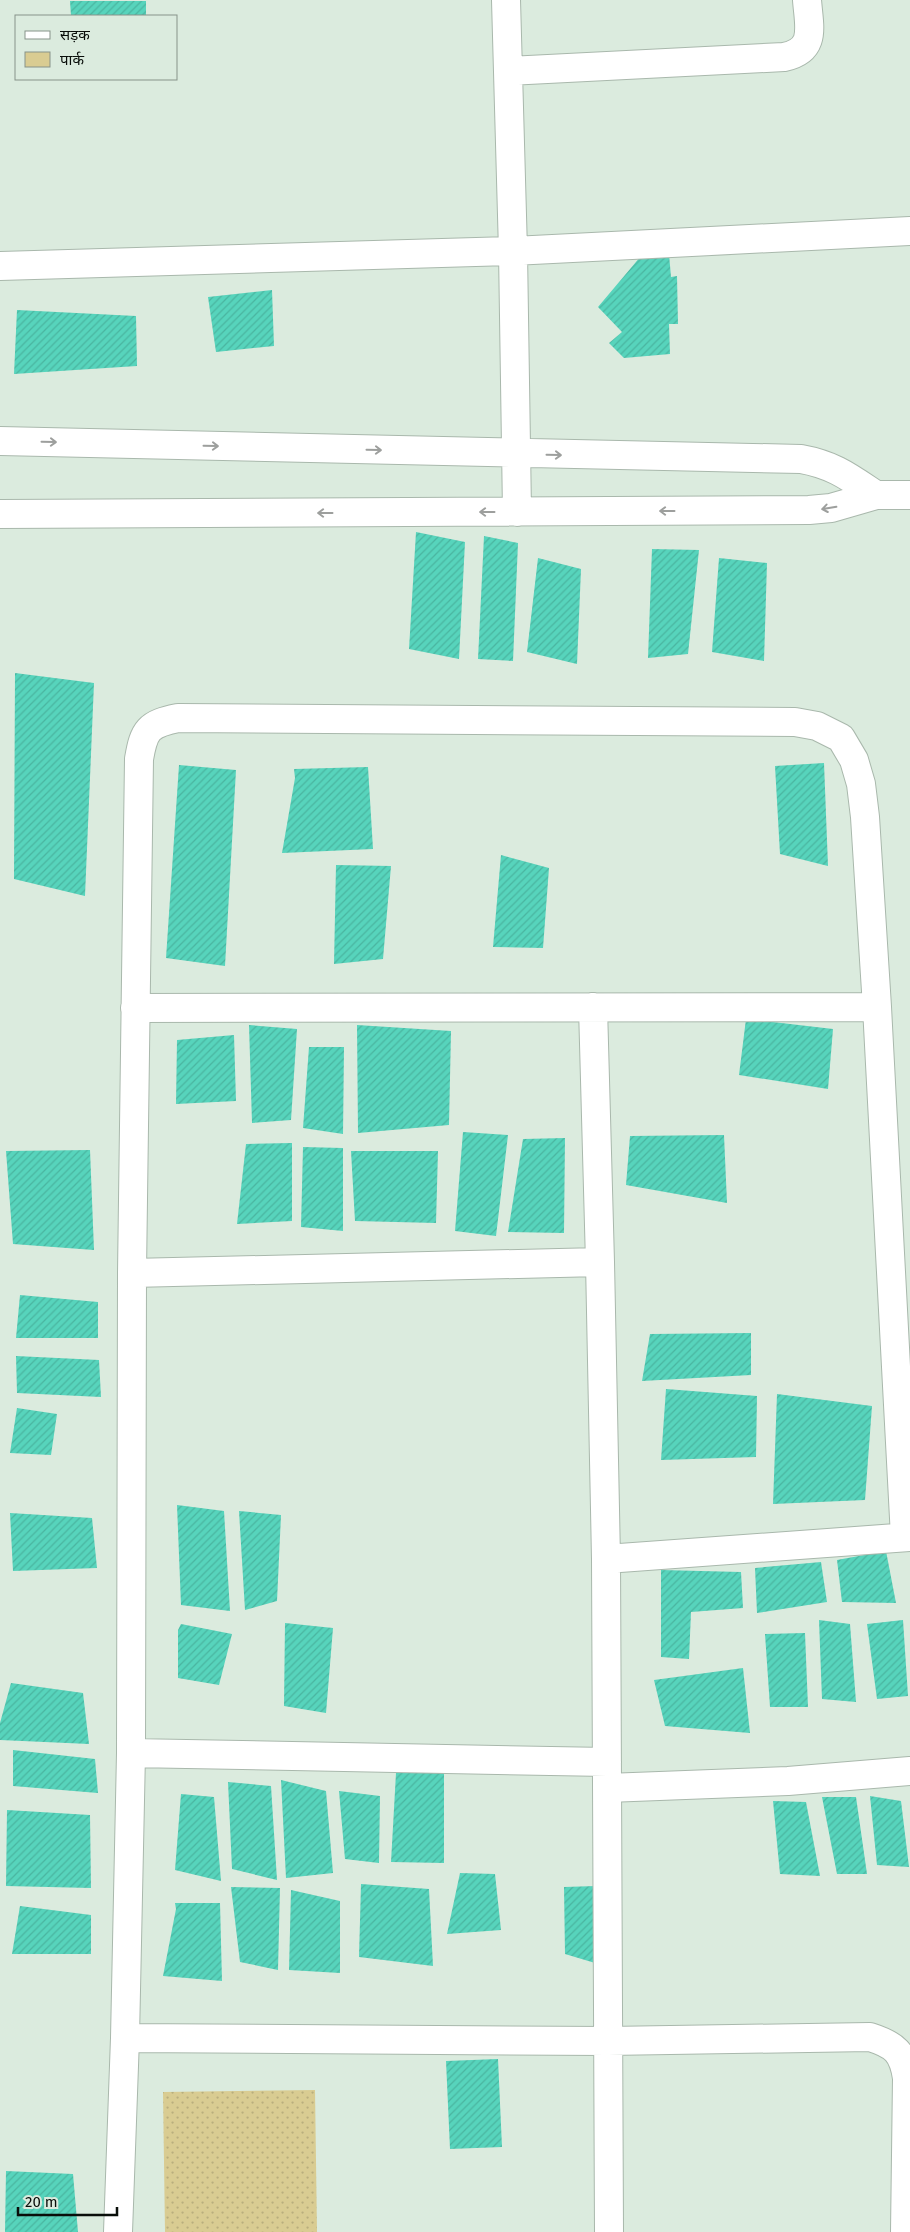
<svg xmlns="http://www.w3.org/2000/svg" width="910" height="2232" font-family="'Fira Sans','Noto Sans Devanagari',sans-serif">
<style>
.green{fill:url(#green-dots)}
.building{fill:url(#building-hatch)}
.lines{fill:none;stroke-linecap:round;stroke-linejoin:round}
.minor-casing{stroke:#a9b8ac;stroke-width:30}
.minor{stroke:#fff;stroke-width:28}
.oneway{stroke:#9d9f9d}
</style>
<defs>
<pattern id="green-dots" width="8" height="8" patternUnits="userSpaceOnUse" patternTransform="scale(1.25)"><rect width="8" height="8" fill="#d9cc92"/><path d="M2 2h.1M6 6h.1" fill="none" stroke="#b9ae7d" stroke-width="1.8" stroke-linecap="round"/></pattern>
<pattern id="building-hatch" width="6" height="6" patternUnits="userSpaceOnUse" patternTransform="scale(1.25)"><rect width="6" height="6" fill="#57d4bc"/><path d="M-1 1l2-2M0 6l6-6M5 7l2-2" fill="none" stroke="#4ab5a0"/></pattern>
</defs>
<rect width="100%" height="100%" fill="#dbebde"/>
<path class="green" d="M315,2090L317,2232H165L163,2092Z"/>
<path class="building" d="M70,1H146V16H71Z
M669,254L671,277L677,276L678,324H669L670,354L624,358L609,343L622,332L598,307L641,256Z
M272,290L274,346L216,352L208,297Z
M17,310L136,316L137,366L14,374Z
M416,532L465,542L459,659L409,649Z
M484,536L518,543L513,661L478,659Z
M652,549L699,550L688,654L648,658Z
M538,558L581,569L577,664L527,652Z
M719,558L767,563L764,661L712,652Z
M15,673L94,683L85,896L14,879Z
M824,763L828,866L780,854L775,766Z
M179,765L236,770L225,966L166,958Z
M368,767L373,849L282,853L295,778L294,769Z
M501,855L549,868L543,948L493,947Z
M336,865L391,866L383,959L334,964Z
M746,1019L833,1029L828,1089L739,1075Z
M249,1025L297,1029L291,1120L252,1123Z
M357,1025L451,1031L449,1125L358,1133Z
M234,1035L236,1101L176,1104L177,1040Z
M309,1047H344L343,1134L303,1128Z
M463,1132L508,1135L496,1236L455,1231Z
M724,1135L727,1203L626,1185L630,1136Z
M565,1138L564,1233L508,1232L523,1139Z
M292,1143V1221L237,1224L246,1144Z
M303,1147L343,1148V1231L301,1227Z
M90,1150L94,1250L13,1244L6,1151Z
M351,1151H438L436,1223L355,1221Z
M20,1295L98,1302V1338H16Z
M751,1333V1375L642,1381L650,1334Z
M16,1356L99,1360L101,1397L17,1393Z
M666,1389L757,1396L756,1457L661,1460Z
M777,1394L872,1406L865,1500L773,1504Z
M17,1408L57,1414L51,1455L10,1453Z
M177,1505L224,1511L230,1611L181,1605Z
M239,1511L281,1515L277,1601L245,1610Z
M10,1513L92,1518L97,1568L13,1571Z
M886,1551L896,1603L842,1602L837,1560Z
M821,1562L827,1602L757,1613L755,1568Z
M661,1570L741,1572L743,1608L691,1612L689,1659L661,1657Z
M819,1620L850,1624L856,1702L822,1699Z
M903,1620L908,1696L877,1699L867,1624Z
M285,1623L333,1628L326,1713L284,1706Z
M181,1624L232,1634L219,1685L178,1678V1630Z
M805,1633L808,1707H770L765,1634Z
M743,1668L750,1733L665,1726L654,1680Z
M11,1683L83,1693L89,1744L0,1740V1723Z
M13,1750L95,1759L98,1793L13,1786Z
M444,1772V1863L391,1862L396,1773Z
M281,1780L326,1791L333,1873L286,1878Z
M228,1782L271,1786L277,1880L232,1869Z
M339,1791L380,1796L379,1863L345,1859Z
M181,1794L214,1797L221,1881L175,1870Z
M870,1796L901,1801L909,1867L877,1865Z
M822,1797H856L867,1874H837Z
M773,1801L806,1802L820,1876L780,1874Z
M7,1810L90,1815L91,1888L6,1886Z
M460,1873L495,1874L501,1930L447,1934Z
M361,1884L429,1889L433,1966L359,1957Z
M596,1886L595,1963L565,1954L564,1887Z
M231,1887L280,1888L278,1970L240,1962Z
M291,1890L340,1901V1973L289,1970Z
M175,1903H220L222,1981L163,1976L176,1909Z
M20,1906L91,1915V1954H12Z
M498,2059L502,2147L450,2149L446,2061Z
M6,2171L73,2174L78,2232H5Z"/>
<g class="lines">
<g class="minor-casing">
<path id="minor" d="M506,0L513,251L517,512
M508,71L784,57C817,50 809,27 807,0
M0,266L513,251L910,231
M0,441L801,459C834,465 849,477 876,495
M0,514L809,510L831,508L876,495H910
M593,1007L600,1262L606,1559L609,2232
M135,1008L877,1007
M132,1273L600,1262
M606,1559L910,1537
M131,1753L607,1762
M607,1788L788,1781L910,1771
M125,2038L608,2041L870,2037C895,2045 903,2052 907,2078L905,2232
M118,2232L125,2038L131,1753L132,1273L139,759C144,730 148,724 178,718L795,722L817,726L841,738L854,760L861,784L865,817L877,1007L905,1537"/>
</g>
<use href="#minor" class="minor"/>
</g>
<defs><path id="oneway-shaft" d="M-6 0H5M1.5-3L5.5 0L1.5 3" fill="none" stroke-width="1.6" stroke-linecap="round" stroke-linejoin="round" transform="scale(1.25)"/></defs>
<g class="oneway">
<use href="#oneway-shaft" transform="translate(49 442) rotate(1)"/>
<use href="#oneway-shaft" transform="translate(211 446) rotate(1)"/>
<use href="#oneway-shaft" transform="translate(374 450) rotate(1)"/>
<use href="#oneway-shaft" transform="translate(554 455) rotate(1)"/>
<use href="#oneway-shaft" transform="translate(829 508) rotate(171)"/>
<use href="#oneway-shaft" transform="translate(667 511) rotate(180)"/>
<use href="#oneway-shaft" transform="translate(487 512) rotate(180)"/>
<use href="#oneway-shaft" transform="translate(325 513) rotate(180)"/>
</g>
<rect x="15" y="15" width="162" height="65" fill="#dbebde" stroke="#879389"/>
<rect x="25" y="31" width="25" height="8" fill="#ffffff" stroke="#879389"/>
<text x="60" y="40" font-size="15" fill="#090e0a">सड़क</text>
<rect x="25" y="52" width="25" height="15" fill="#d9cc92" stroke="#879389"/>
<text x="60" y="65" font-size="15" fill="#090e0a">पार्क</text>
<path d="M18 2207v8h99v-8" fill="none" stroke="#090e0a" stroke-width="2.5"/>
<text x="25" y="2207" font-size="15" fill="#090e0a" stroke="#dbebde" stroke-width="4" paint-order="stroke">20 m</text>
</svg>
